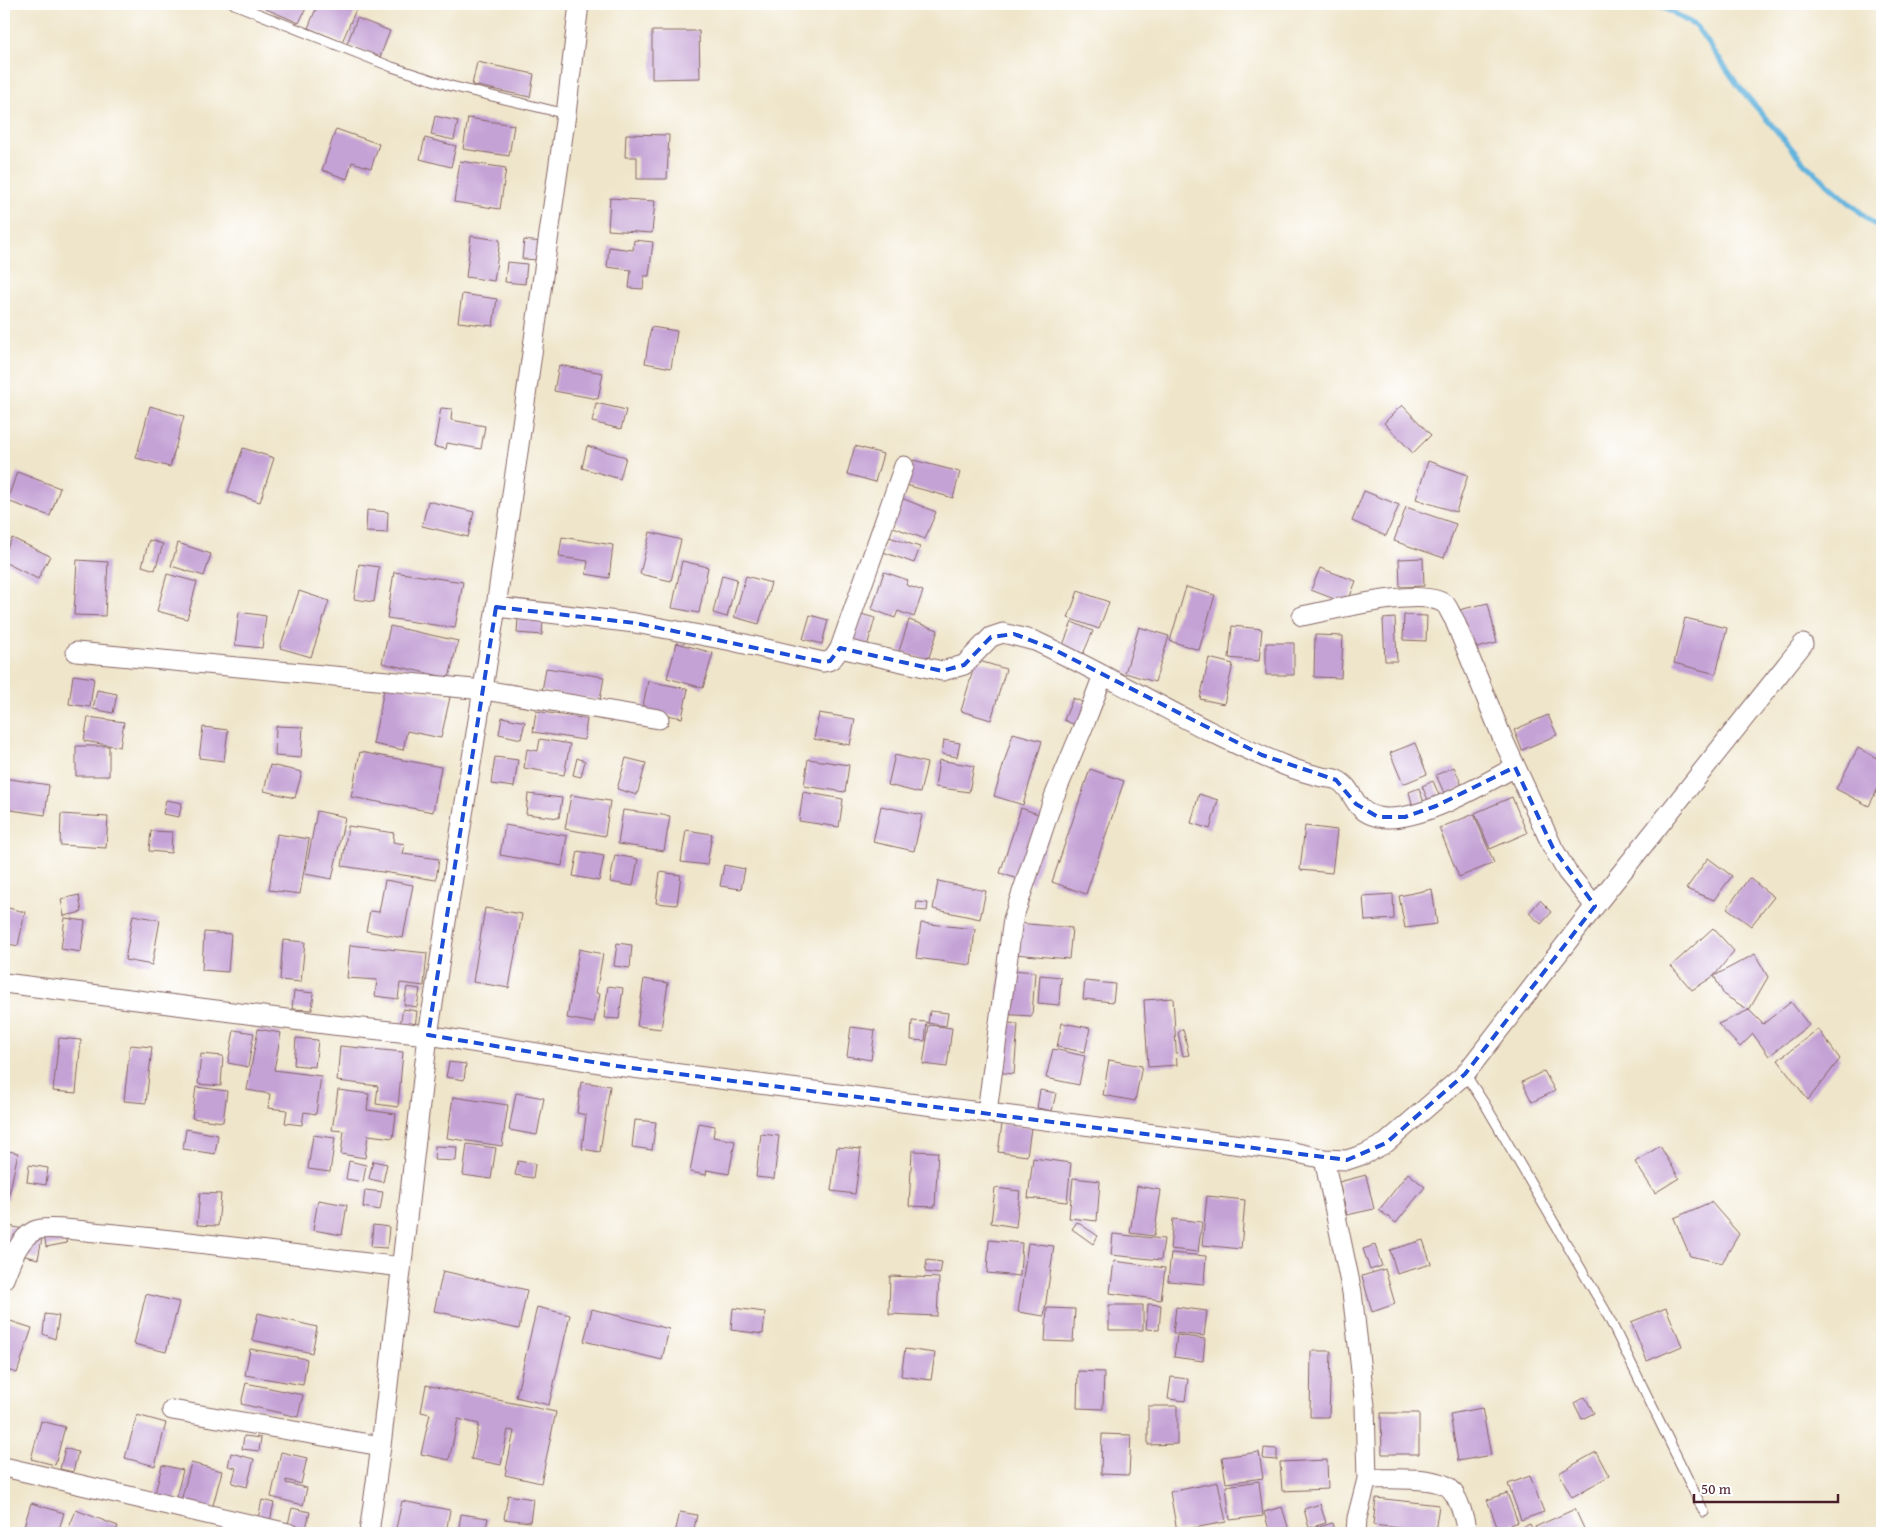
<svg xmlns="http://www.w3.org/2000/svg" width="1886" height="1537" font-family="'Gentium Book Plus',serif">
<style>
.lines{fill:none;stroke-linecap:round;stroke-linejoin:round}
.stream{stroke:#62b3dd;stroke-width:5.5}
.building{fill:#c5a2d5}
.lane-casing{stroke:#846463;stroke-width:11}
.street-casing{stroke:#846463;stroke-width:21}
.lane{stroke:#fff;stroke-width:9}
.street{stroke:#fff;stroke-width:19}
.marked{fill:none;stroke:#1d4ed8;stroke-width:4;stroke-dasharray:10 6;stroke-linejoin:round}
</style>
<rect width="100%" height="100%" fill="#fff"/>
<filter id="ink" filterUnits="userSpaceOnUse"><feTurbulence type="fractalNoise" baseFrequency=".02" numOctaves="2"/><feDisplacementMap in="SourceGraphic" scale="10" xChannelSelector="R" yChannelSelector="G"/><feConvolveMatrix kernelMatrix="1 2 1 2 8 2 1 2 1" color-interpolation-filters="sRGB"/></filter>
<filter id="wash" filterUnits="userSpaceOnUse"><feTurbulence type="fractalNoise" baseFrequency=".0096" numOctaves="4" result="noise"/><feDisplacementMap in="SourceGraphic" scale="20" xChannelSelector="R" yChannelSelector="G"/><feGaussianBlur stdDeviation="1.12" result="paint"/><feColorMatrix in="noise" values="0 0 0 0 0 0 0 0 0 0 0 0 0 0 0 0 0 1.4 0 .05"/><feComposite in="paint" operator="in"/></filter>
<g filter="url(#wash)">
<rect width="100%" height="100%" fill="#efe5ca"/>
<g class="lines">
<path class="stream" d="M1658,4L1696,26L1740,88L1805,164L1882,231"/>
</g>
<g id="blocks">
<path class="building" d="M266,4H308L299,23L264,8Z
M318,4H350L357,7L342,42L308,28Z
M357,18L390,31L380,57L347,44Z
M652,31H699L700,78L652,79Z
M477,62L534,74L530,97L472,85Z
M435,116L458,121L454,140L431,135Z
M468,118L514,125L509,156L463,149Z
M336,129L379,144L371,168L352,162L347,179L322,170Z
M626,134L669,135L667,179H637V157H625Z
M425,138L456,146L451,167L420,159Z
M460,161L506,168L500,209L454,202Z
M610,198L655,201L652,233L608,230Z
M471,236L500,240L494,281L466,277Z
M524,240L541,242L539,260L522,259Z
M634,240L653,242L649,276H644L643,289L629,288L631,270L607,267L609,247L633,250Z
M507,262L527,264L525,284L505,282Z
M462,294L497,299L493,326L458,322Z
M651,327L677,331L671,368L645,363Z
M559,365L603,373L598,399L554,391Z
M596,403L626,410L621,429L592,422Z
M1402,405L1431,435L1413,453L1384,423Z
M150,406L184,416L170,467L136,458Z
M441,408L452,409L451,420L485,426L481,449L447,443L446,449L434,447Z
M587,446L626,457L620,479L582,468Z
M855,446L883,454L875,482L847,474Z
M243,448L274,458L260,502L228,492Z
M913,460L960,472L953,498L906,485Z
M1428,461L1468,475L1456,512L1416,499Z
M17,472L60,488L50,516L7,501Z
M1364,491L1399,505L1386,536L1352,521Z
M899,497L936,512L925,539L888,525Z
M428,501L474,512L468,537L422,526Z
M1406,507L1456,524L1444,558L1394,541Z
M367,510L388,512L387,533L366,532Z
M650,532L681,540L671,581L640,574Z
M562,537L613,545L609,578L586,574L588,561L559,557Z
M889,537L920,547L914,563L883,552Z
M12,538L50,556L38,579L4,562V554Z
M149,540L163,544L155,570L142,566Z
M178,543L211,554L204,576L171,566Z
M1423,558L1424,586L1400,587L1399,559Z
M77,560L108,562L105,616L74,615Z
M682,561L708,567L699,613L672,608Z
M359,564L379,567L374,602L354,599Z
M1320,568L1356,581L1347,604L1311,590Z
M394,572L463,582L455,628L387,618Z
M884,572L908,580L906,585L923,591L914,617L898,611L895,618L872,609Z
M167,574L197,582L187,619L157,611Z
M722,575L737,579L727,617L713,613Z
M746,576L771,583L759,624L734,617Z
M1186,587L1215,595L1199,650L1170,641Z
M299,591L329,601L311,657L280,648Z
M1078,591L1109,602L1099,629L1068,618Z
M1488,603L1497,643L1468,650L1459,610Z
M239,612L266,616L262,648L235,645Z
M858,613L875,618L867,647L849,642Z
M810,615L828,620L822,644L803,639Z
M1404,615L1427,616L1426,641L1403,640Z
M518,617L543,619L542,635L517,633Z
M1395,618L1397,661H1385L1383,619Z
M1685,618L1727,628L1716,674L1674,663Z
M909,620L938,630L928,660L899,651Z
M1072,622L1093,631L1083,654L1063,645Z
M390,626L458,641L449,678L382,663Z
M1232,626L1262,629L1259,661L1229,658Z
M1139,627L1169,636L1155,682L1125,673Z
M1315,635L1343,636L1341,678L1314,677Z
M677,643L713,653L703,688L667,678Z
M1266,643H1294V675H1266Z
M1209,658L1233,664L1224,704L1200,699Z
M976,660L1006,669L991,720L961,711Z
M546,668L604,677L600,700L542,691Z
M73,675L94,678L90,707L69,704Z
M648,681L688,689L682,718L642,710Z
M385,684L450,697L441,738L407,731L403,750L373,744Z
M97,690L117,694L113,713L93,709Z
M1073,698L1089,705L1079,727L1064,720Z
M536,711L587,719L584,740L533,732Z
M819,713L855,719L850,745L814,739Z
M1548,715L1557,735L1522,750L1514,730Z
M88,717L124,722L120,747L84,741Z
M502,717L525,722L521,739L499,734Z
M276,726L303,727L301,758L275,756Z
M203,727L228,730L224,761L199,758Z
M1013,733L1042,741L1023,805L994,796Z
M540,739L570,744L564,775L524,768L527,749L538,751Z
M944,740L960,743L957,757L942,754Z
M1415,743L1427,774L1403,784L1390,753Z
M76,746H109V776H76Z
M1858,748L1882,761V780L1869,806L1836,789Z
M360,752L441,767L433,812L351,797Z
M895,755L927,763L920,793L888,785Z
M495,757L518,760L514,787L491,784Z
M577,758L585,761L581,777L573,775Z
M626,758L646,763L637,795L617,789Z
M808,759L849,765L845,792L804,786Z
M939,760L974,766L969,792L935,787Z
M270,765L302,772L295,798L264,791Z
M1454,767L1463,788L1445,795L1436,775Z
M1090,769L1124,781L1086,894L1052,882Z
M4,778L49,785L45,815L4,809Z
M1433,781L1440,797L1429,802L1422,786Z
M1419,788L1424,803L1413,807L1409,792Z
M803,792L843,799L839,827L799,821Z
M528,794L562,798L559,818L526,814Z
M1199,794L1218,800L1210,829L1191,823Z
M571,795L610,801L605,836L565,829Z
M1512,797L1527,833L1490,849L1475,813Z
M166,800L182,803L179,817L163,814Z
M881,806L922,815L914,851L873,842Z
M1021,808L1055,820L1033,884L1000,873Z
M623,810L670,816L664,851L618,844Z
M317,811L345,817L332,879L305,874Z
M61,814L108,817L106,848L60,845Z
M1474,814L1494,863L1459,877L1439,828Z
M505,825L567,836L562,866L500,855Z
M348,826L394,833L393,842L405,844L403,854L439,859L436,880L342,866Z
M1305,826L1337,830L1332,873L1300,870Z
M686,830L712,834L707,865L681,862Z
M151,831L172,832L171,853L149,851Z
M277,834L309,839L300,894L269,890Z
M578,851L604,856L599,881L573,876Z
M615,855L638,859L633,886L610,882Z
M1708,858L1732,876L1714,900L1686,889Z
M724,865L745,869L741,889L720,886Z
M660,872L681,875L677,905L656,903Z
M1749,878L1774,897L1751,926L1727,908Z
M385,880L413,885L403,938L366,931L370,911L379,912Z
M938,881L986,891L980,919L933,909Z
M1432,889L1437,924L1405,928L1399,896Z
M1393,894L1394,919L1365,921L1363,896Z
M79,895L82,912L64,916L61,899Z
M1540,900L1552,912L1541,924L1529,913Z
M917,902L928,903L927,911L916,910Z
M4,907L25,912L18,946L4,943Z
M485,908L522,914L509,988L473,982Z
M133,915L160,920L152,965L125,960Z
M65,918L85,921L81,952L61,949Z
M921,923L975,929L971,965L916,958Z
M1018,923L1072,928L1069,959L1015,954Z
M1713,928L1734,951L1714,976L1755,954L1768,977L1749,1010L1724,995L1714,976L1692,990L1671,966Z
M204,932L231,934L228,972L202,970Z
M283,940L305,942L301,982L280,980Z
M617,943L632,945L630,968L614,966Z
M350,945L427,953L424,986L400,983L398,999L375,996L377,980L347,978Z
M579,949L603,954L596,993L600,994L594,1023L567,1018Z
M1000,969L1035,972L1032,1016L997,1014Z
M1040,975L1061,977L1059,1005L1038,1003Z
M644,979L668,983L661,1029L637,1026Z
M1085,981L1115,984L1113,1002L1083,999Z
M608,986L623,988L619,1019L604,1018Z
M407,987L420,989L417,1007L404,1005Z
M294,991L314,993L312,1010L292,1009Z
M1173,998L1177,1065L1148,1067L1144,1000Z
M1791,1002L1809,1025L1769,1056L1753,1034L1740,1047L1718,1024L1749,1010L1763,1024Z
M403,1009L417,1011L415,1027L400,1025Z
M930,1011L948,1013L946,1026L928,1023Z
M912,1021L927,1022L925,1041L911,1040Z
M1000,1022L1018,1024L1014,1074L995,1072Z
M1062,1023L1090,1028L1085,1052L1057,1047Z
M929,1025L952,1028L947,1067L923,1064Z
M851,1027L875,1030L871,1060L847,1056Z
M258,1029L281,1033L274,1070L321,1076L316,1114L304,1112L302,1125L285,1123L287,1110L268,1108L270,1094L247,1090Z
M1183,1029L1189,1055L1183,1056L1178,1033Z
M1818,1029L1840,1059L1808,1100L1778,1060Z
M234,1030L254,1033L248,1067L228,1063Z
M59,1038L81,1040L76,1093L53,1091Z
M296,1038L318,1040L315,1067L294,1065Z
M130,1045L152,1047L146,1103L124,1101Z
M340,1046L403,1052L398,1107L376,1104L378,1086L337,1081Z
M1053,1049L1085,1056L1079,1085L1046,1078Z
M201,1054L223,1056L221,1086L198,1084Z
M1109,1060L1142,1066L1135,1101L1103,1095Z
M449,1062L466,1064L464,1080L446,1077Z
M1544,1071L1555,1091L1532,1102L1522,1082Z
M581,1082L610,1086L600,1152L582,1149L586,1115L577,1113Z
M196,1087L227,1091L223,1122L192,1118Z
M338,1090L369,1094L367,1110L396,1114L393,1138L368,1135L365,1158L341,1154L344,1131L332,1130Z
M1040,1090L1056,1093L1052,1111L1037,1108Z
M516,1093L544,1098L537,1135L509,1130Z
M453,1097L508,1105L502,1146L447,1138Z
M635,1120L656,1122L652,1150L632,1147Z
M699,1123L715,1126L713,1137L735,1141L729,1174L707,1170L706,1175L690,1172Z
M1002,1124L1031,1128L1027,1156L998,1152Z
M186,1129L218,1135L215,1154L183,1149Z
M761,1134L779,1136L774,1179L756,1177Z
M313,1135L335,1138L330,1172L308,1169Z
M467,1144L496,1148L491,1179L463,1175Z
M435,1146L457,1147L456,1161L434,1160Z
M1660,1146L1679,1178L1655,1193L1635,1162Z
M837,1147L861,1149L855,1194L831,1191Z
M4,1150L18,1153L8,1199L4,1198Z
M912,1151L938,1152L935,1207L909,1206Z
M1033,1158L1071,1163L1067,1202L1028,1198Z
M349,1161L366,1165L363,1182L346,1179Z
M373,1161L387,1164L383,1182L369,1179Z
M518,1161L535,1164L533,1178L515,1175Z
M29,1165L48,1168L46,1185L27,1182Z
M1408,1173L1425,1187L1396,1223L1379,1210Z
M1366,1175L1374,1209L1347,1215L1339,1182Z
M1073,1178L1100,1181L1097,1221L1069,1218Z
M1137,1186L1161,1190L1154,1236L1130,1233Z
M995,1188L1020,1191L1016,1227L991,1223Z
M365,1190L383,1192L380,1210L363,1207Z
M200,1193L221,1194L218,1226L197,1225Z
M1207,1196L1245,1200L1241,1249L1202,1245Z
M318,1200L347,1205L342,1235L313,1230Z
M1711,1202L1739,1234L1722,1263L1690,1256L1674,1218Z
M1173,1219L1202,1222L1198,1252L1170,1249Z
M61,1222L67,1243L46,1247L43,1226Z
M1077,1222L1098,1236L1093,1244L1072,1229Z
M373,1225L389,1227L387,1248L371,1247Z
M9,1226L43,1233L38,1259L4,1251Z
M1113,1234L1164,1239L1161,1260L1111,1255Z
M989,1240L1022,1243L1020,1276L987,1273Z
M1423,1240L1431,1264L1397,1274L1390,1250Z
M1028,1243L1054,1246L1044,1316L1018,1312Z
M1375,1245L1382,1266L1370,1270L1363,1249Z
M1171,1253L1206,1256L1204,1284L1168,1281Z
M927,1260L942,1262L940,1274L925,1272Z
M1114,1261L1165,1268L1161,1300L1110,1293Z
M1385,1269L1395,1304L1372,1312L1362,1276Z
M443,1271L527,1290L519,1329L434,1311Z
M890,1276L939,1278L937,1316L889,1314Z
M146,1294L179,1302L166,1352L134,1344Z
M1148,1304L1161,1305L1159,1330L1146,1329Z
M1109,1305H1143V1330H1109Z
M537,1307L570,1315L549,1405L516,1397Z
M1176,1307L1207,1311L1204,1336L1173,1333Z
M733,1308L765,1312L763,1334L731,1330Z
M1047,1308L1075,1309L1073,1342L1045,1341Z
M1666,1308L1682,1346L1647,1361L1631,1322Z
M592,1309L669,1329L662,1360L584,1341Z
M258,1313L317,1327L312,1353L252,1340Z
M45,1314L59,1316L55,1339L43,1334Z
M4,1319L32,1328L17,1373L4,1369Z
M1177,1335L1205,1339L1203,1361L1174,1357Z
M250,1349L307,1359L303,1385L245,1375Z
M905,1349L935,1353L931,1380L901,1376Z
M1311,1351H1331L1329,1417H1310Z
M1078,1371L1104,1372L1103,1409L1077,1408Z
M1171,1377L1188,1379L1185,1401L1168,1399Z
M246,1383L303,1395L298,1417L241,1404Z
M426,1385L556,1412L541,1483L505,1475L514,1431L508,1430L501,1465L471,1459L479,1424L458,1419L449,1460L421,1454L430,1414L421,1412Z
M1585,1397L1594,1413L1582,1419L1574,1403Z
M1148,1406H1177V1444L1148,1445Z
M1482,1408L1491,1455L1458,1461L1450,1414Z
M1381,1413H1419V1454H1382Z
M137,1415L166,1423L155,1466L125,1458Z
M41,1421L65,1427L55,1465L31,1459Z
M1102,1434L1131,1435L1129,1475L1101,1474Z
M244,1436L261,1438L259,1451L242,1449Z
M65,1448L78,1452L73,1472L60,1469Z
M1264,1448L1277,1449V1460L1263,1459Z
M281,1452L307,1458L301,1484L286,1480V1483L307,1488L303,1505L271,1497Z
M1259,1452L1263,1478L1226,1483L1222,1457Z
M1596,1452L1609,1476L1572,1497L1559,1473Z
M231,1453L254,1459L247,1487L232,1483L236,1468L228,1466Z
M1327,1460L1328,1489L1282,1491L1280,1462Z
M191,1463L222,1471L212,1509L181,1501Z
M162,1465L183,1470L175,1502L154,1497Z
M1530,1476L1544,1512L1521,1520L1508,1484Z
M1259,1481L1263,1516L1230,1520L1226,1486Z
M1218,1482L1226,1522L1177,1531L1170,1492Z
M1507,1493L1518,1522L1498,1529L1487,1500Z
M508,1495L533,1499L530,1522L504,1519Z
M1376,1498L1439,1505L1435,1532L1373,1525Z
M262,1500L274,1503L270,1521L258,1518Z
M402,1501L450,1510L446,1533H395Z
M31,1503L64,1513L58,1533H22Z
M1320,1504L1326,1523L1309,1528L1304,1509Z
M1282,1507L1289,1530L1270,1533L1264,1512Z
M292,1508L310,1512L306,1528L288,1524Z
M1575,1509L1586,1533H1538L1535,1527Z
M76,1510L118,1526L115,1533H67Z
M680,1512L697,1515L693,1533H675Z
M461,1514L488,1518L485,1533H458Z
M1332,1523L1335,1533H1301Z
M1530,1524L1534,1533H1507Z"/>
</g>
</g>
<g filter="url(#ink)">
<use href="#blocks" fill-opacity="0" stroke="#846463" stroke-width="1"/>
<g class="lines">
<g class="lane-casing">
<path id="lane" d="M234,4L392,67L451,86L566,114
M1465,1074L1486,1106L1605,1310L1704,1512"/>
</g>
<g class="street-casing">
<path id="street" d="M496,607L635,623L732,641L823,662C833,661 835,656 840,648L904,466
M1302,616C1330,611 1425,585 1446,605C1449,609 1451,615 1454,619L1502,737L1553,848L1567,872L1595,906
M840,648L942,671L964,665L991,637L1003,633L1035,641C1119,680 1199,731 1286,766C1298,771 1310,774 1322,777C1327,778 1333,778 1337,780C1355,788 1351,811 1378,817C1416,825 1482,785 1515,767
M76,652L484,690L659,719
M4,983L333,1025L428,1035L617,1066L1289,1151L1324,1159L1352,1292L1365,1406L1367,1479L1357,1518L1356,1533
M987,1112L1013,919L1054,797L1086,720L1103,675
M1324,1159L1347,1160L1365,1154L1386,1143L1465,1074L1595,906L1803,644
M4,1279C10,1264 18,1239 34,1231C46,1225 90,1232 105,1233C204,1243 302,1255 401,1267
M172,1410L381,1446
M4,1467L288,1533
M1367,1479C1387,1479 1433,1476 1448,1487C1459,1495 1465,1521 1467,1533
M369,1533L381,1446L428,1035L496,607L566,114L579,4"/>
</g>
<use href="#lane" class="lane"/>
<use href="#street" class="street"/>
</g>
</g>
<path class="marked" d="M496,607L635,623L823,662L830,661L840,648L942,671L964,665L991,637L1014,634L1051,648L1262,755L1336,780L1356,804L1378,817H1405L1436,806L1515,767L1553,848L1595,906L1465,1074L1386,1143L1347,1160L617,1066L428,1035Z"/>
<rect width="1886" height="1537" fill="none" stroke="#fff" stroke-width="20"/>
<path d="M1694 1494v8h144v-8" fill="none" stroke="#4a1f2b" stroke-width="2.5"/>
<text x="1701" y="1494" font-size="15" fill="#4a1f2b" stroke="#ffffff" stroke-width="4" paint-order="stroke">50 m</text>
</svg>
